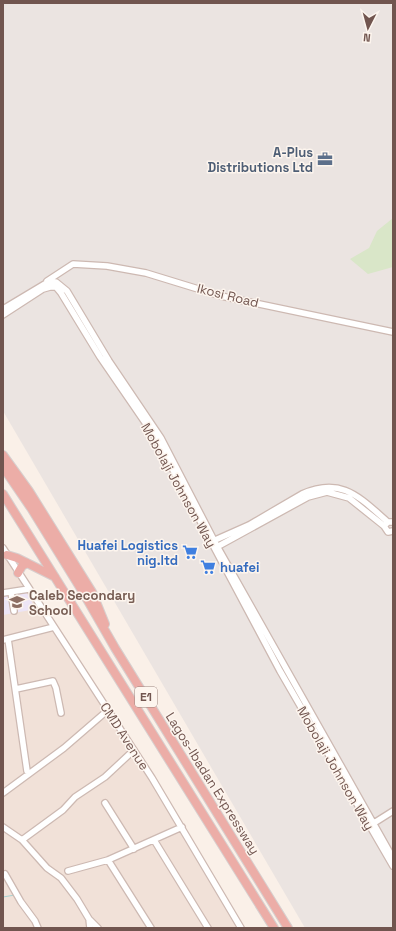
<svg xmlns="http://www.w3.org/2000/svg" width="396" height="931" font-family="'Space Grotesk',sans-serif">
<style>
.residential{fill:#f1e1d8}
.industrial{fill:#ebe4e1}
.education{fill:#ede5f6}
.green{fill:#d9e6c8}
.lines{fill:none;stroke-linecap:round;stroke-linejoin:round}
.stream{stroke:#a6d2d1;stroke-width:1}
.minor-casing{stroke:#cdb9b2;stroke-width:8}
.highway-casing{stroke:#d7cfce;stroke-width:10}
.minor{stroke:#fff;stroke-width:5.5}
.highway{stroke:#ecada7;stroke-width:8}
.labels{text-anchor:middle;stroke-width:3;stroke-linejoin:round;paint-order:stroke}
.shield{fill:#fdf5ee;stroke:#9b857f;stroke-width:1}
.shield-label{font-size:12px;font-weight:bold;fill:#71554f}
.service-label{font-size:13px;font-weight:bold;fill:#4e5e75;stroke:#fdf5ee;text-anchor:end}
.street-label{font-size:13px;fill:#71554f;stroke:#fdf5ee}
.shop-label{font-size:13px;font-weight:bold;fill:#366cbe;stroke:#fdf5ee;text-anchor:end}
.education-label{font-size:13px;font-weight:bold;fill:#785e54;stroke:#fdf5ee;text-anchor:start}
</style>
<rect width="100%" height="100%" fill="#faf0e8"/>
<path class="residential" d="M3,548L137,757L239,928H3Z"/>
<path class="industrial" d="M3,3H390L393,7V928H305L3,411Z"/>
<path class="education" d="M25,590L36,609L3,615V595Z"/>
<path class="green" d="M393,218V267L368,274L350,259L369,248L377,231Z"/>
<g class="lines">
<path class="stream" d="M3,897L15,895"/>
<g class="minor-casing">
<path id="minor" d="M47,281L73,264L107,266L146,273L221,296L393,332
M3,309L48,282H56L67,291L109,361L161,438L217,546L393,858
M3,315L43,289L50,287H56L61,293L100,357L157,440L280,671L393,866
M393,522H388L384,526L388,532L393,531
M213,541L249,525L302,494C342,476 360,498 388,522
M3,548L152,778L241,928
M215,548L308,497L327,492L349,498L384,526
M11,592L14,611
M3,593L29,589
M8,639L27,771
M3,640L54,627
M16,689L53,681L56,688L61,713
M3,793L64,748L108,710
M105,803L134,849
M374,823L393,811
M3,827L22,840L47,868L61,878L77,899L89,919L90,928
M22,840L63,810L75,797L105,777L134,750
M154,840L208,928
M108,860L151,928
M68,871L108,860L182,827
M5,874L21,902L35,921L38,928
M89,919L98,928"/>
</g>
<g class="highway-casing">
<path id="highway" d="M3,455L29,491L92,592L105,624
M3,467L31,508L84,594L115,648L288,928
M3,494L274,928
M7,555L17,558L55,577
M18,573L22,566L27,563"/>
</g>
<use href="#minor" class="minor"/>
<use href="#highway" class="highway"/>
</g>
<defs>
<g id="office-bare" transform="scale(1.2)"><path d="M-6-3h4V-5.5h4V-3h4V5H-6ZM-1-4.5V-3h2v-1.5ZM-6 0V1H6V0Z" fill="#5c6f8a" stroke="#fdf5ee" stroke-width="2.5" paint-order="stroke"/></g>
<g id="supermarket-bare" transform="scale(1.2)"><path d="M-6-5.5h2.5l.6 2H6L4.5 2H-2.5L-4.4-4H-6ZM-1.5 3.2a1.3 1.3 0 1 0 .1 0ZM3 3.2a1.3 1.3 0 1 0 .1 0Z" fill="#3f7fe0" stroke="#fdf5ee" stroke-width="2.5" paint-order="stroke"/></g>
<g id="school-bare" transform="scale(1.2)"><path d="M0-5L7-2L0 1L-7-2ZM-4 1L0 2.5L4 1V4Q0 6-4 4Z" fill="#8d6e63" stroke="#fdf5ee" stroke-width="2.5" paint-order="stroke"/></g>
</defs>
<g fill-rule="evenodd">
<use href="#office-bare" x="325" y="159"/>
<use href="#supermarket-bare" x="190" y="552"/>
<use href="#supermarket-bare" x="208" y="567"/>
<use href="#school-bare" x="17" y="602"/>
</g>
<g class="labels">
<rect class="shield" x="135" y="687" width="22" height="20" rx="3"/>
<g class="shield-label">
<text x="146" y="701">E1</text>
</g>
<g class="service-label">
<text x="313" y="157">A-Plus<tspan x="313" dy="15">Distributions Ltd</tspan></text>
</g>
<g class="street-label">
<text transform="translate(228 295) rotate(14)" y="5">Ikosi Road</text>
<text transform="translate(179 485) rotate(61)" y="5">Mobolaji Johnson Way</text>
<text transform="translate(125 736) rotate(57)" y="5">CMD Avenue</text>
<text transform="translate(336 768) rotate(60)" y="5">Mobolaji Johnson Way</text>
<text transform="translate(213 783) rotate(58)" y="5">Lagos-Ibadan Expressway</text>
</g>
<g class="shop-label">
<text x="178" y="550">Huafei Logistics<tspan x="178" dy="15">nig.ltd</tspan></text>
<text x="220" y="572" text-anchor="start">huafei</text>
</g>
<g class="education-label">
<text x="29" y="600">Caleb Secondary<tspan x="29" dy="15">School</tspan></text>
</g>
</g>
<rect width="396" height="931" fill="none" stroke="#71554f" stroke-width="8"/>
<g transform="translate(368 28) rotate(186)" stroke="#fdf5ee" stroke-width="3" paint-order="stroke">
<path d="M0-3L7 15L0 10L-7 15Z" fill="#71554f"/>
<text y="-6" font-size="11" font-weight="bold" text-anchor="middle" fill="#71554f">N</text>
</g>
</svg>
